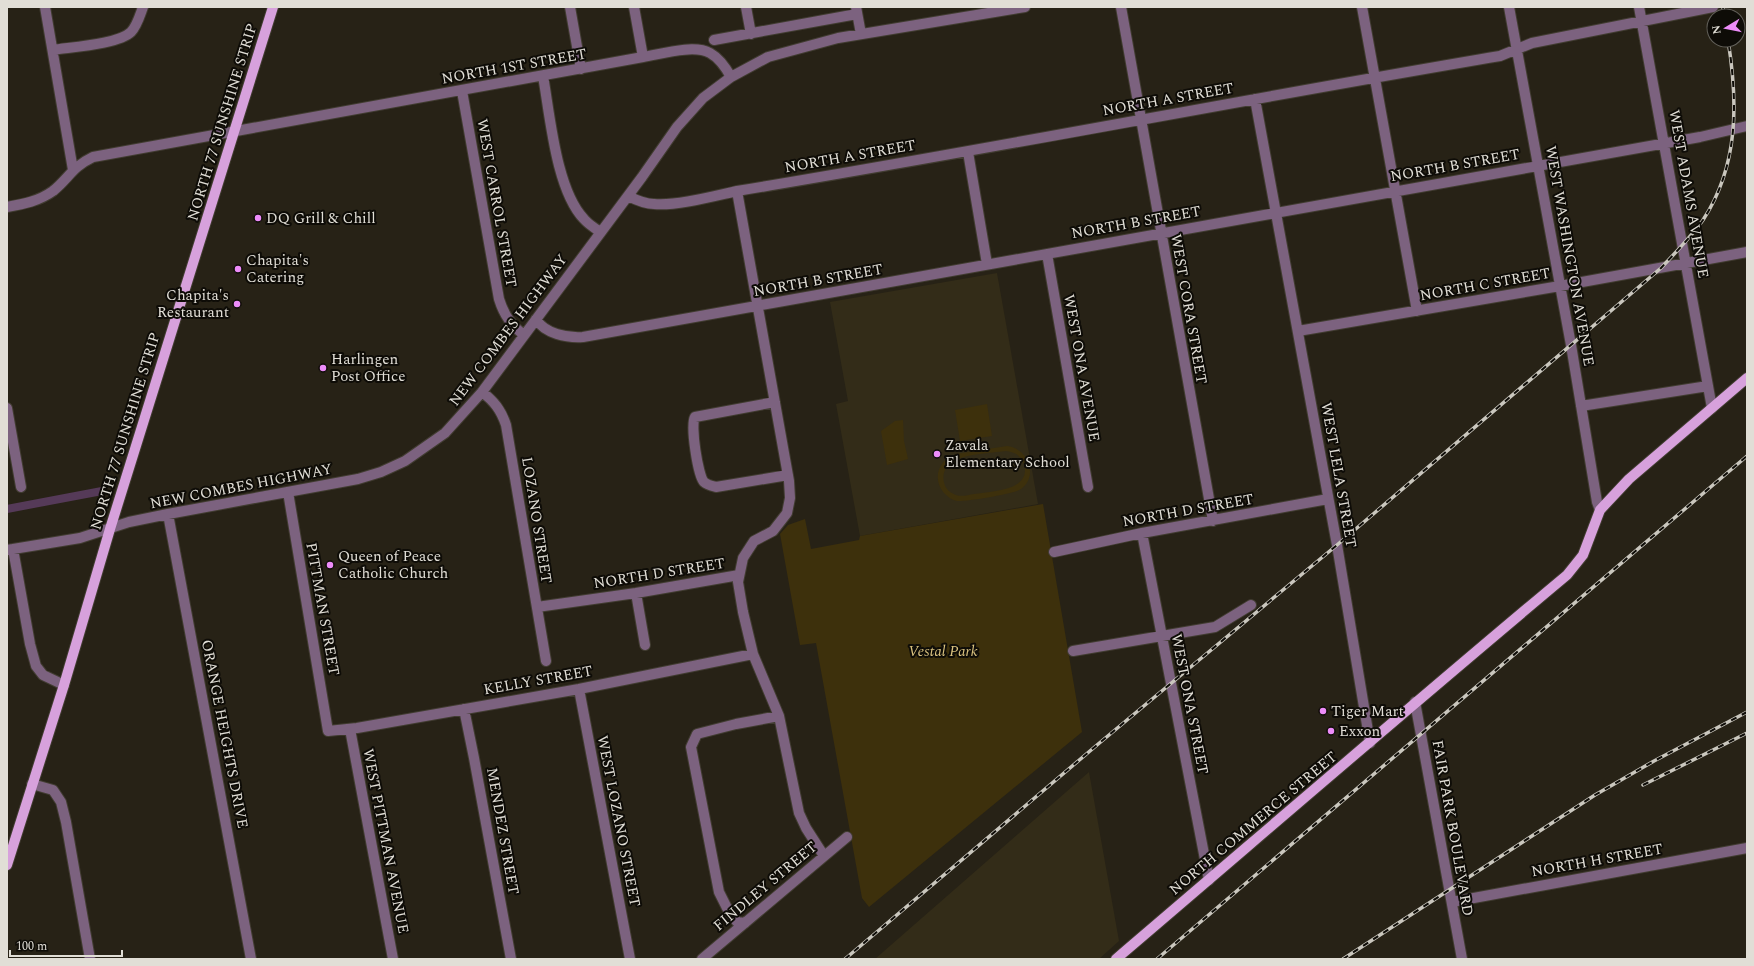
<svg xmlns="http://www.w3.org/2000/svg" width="1754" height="966" font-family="Spectral,serif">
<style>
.built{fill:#332c18}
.green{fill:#3d300c;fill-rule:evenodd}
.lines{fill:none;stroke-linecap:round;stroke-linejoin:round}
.canal{stroke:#553a58;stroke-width:8}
.minor-casing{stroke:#413c31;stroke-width:12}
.major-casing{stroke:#413c31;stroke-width:12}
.minor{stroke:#7c627f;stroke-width:10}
.major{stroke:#d7a1dc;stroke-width:10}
.rail-casing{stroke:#cac7be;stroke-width:3.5}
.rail{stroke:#0e0c07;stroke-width:2;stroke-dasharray:6;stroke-linecap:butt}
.poi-dot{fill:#ed8cf9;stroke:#0e0c07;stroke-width:1.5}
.labels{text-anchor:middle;stroke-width:4;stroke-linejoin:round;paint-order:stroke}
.street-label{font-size:15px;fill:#e1ded6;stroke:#0e0c07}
.poi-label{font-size:15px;fill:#e1ded6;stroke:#0e0c07;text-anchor:start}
.park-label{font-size:15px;font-style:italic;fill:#dac27f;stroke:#0e0c07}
</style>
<rect width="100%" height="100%" fill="#272216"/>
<path class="built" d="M997,273L1038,504L860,536L836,404L848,401L830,302Z
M1089,772L1119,941L1099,959H875Z"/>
<path class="green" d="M987,404L992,436L960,441L955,410Z
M903,420L904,441L908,459L887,465L881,431L895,421Z
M1007,446C1028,448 1039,476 1021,489C1015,494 965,502 957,501C952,500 948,497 944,493C932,479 938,460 956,454ZM1006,451C1014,452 1021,455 1024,464C1032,491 991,491 974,494C968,495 962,497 956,495C941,491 939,470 952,462C964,454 991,453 1006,451Z
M1043,504L1082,732L869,907L862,898L816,643L800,645L780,534L788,525L805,519L811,549L859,540L860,536Z"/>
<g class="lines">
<path class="canal" d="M7,509L102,491"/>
<g class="minor-casing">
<path id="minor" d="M45,7L73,170
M570,7L581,69
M634,7L643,57
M746,7L751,34
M856,7L861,34
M1121,7L1213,521
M1362,7L1417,311
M1509,7L1571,345L1597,502L1600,510
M1639,7L1712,408
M714,40L857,14
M53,50C72,47 119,44 131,32C137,26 140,15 143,7
M543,76C550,115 556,190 584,219C588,224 595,228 600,232
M462,91L499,299C504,315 511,325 524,335
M1255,99L1337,545L1370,743
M968,152L987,264
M737,191L789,481L790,498L787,513L773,531L754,541L743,558L738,582L743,612L753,654L779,716L799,813L806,828L824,856
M628,196C636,200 645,204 654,204C677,206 714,196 737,191C992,149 1245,99 1500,56L1532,43L1713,7
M7,207C24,204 39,201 53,191C69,178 72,167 93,157L643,57C661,54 694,44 710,53C719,58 726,68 731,77
M1047,254L1088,487
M536,319C545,334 567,338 583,337L1700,137L1747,126
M1298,331L1560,286L1747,252
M482,392C494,401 501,410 506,425L546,661
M775,402L695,417C690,425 698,476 704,482C707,485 712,486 716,487L788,475
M1581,406L1708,386
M7,408L21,487
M288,492L328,731L357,728L579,689L753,654
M168,514L251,959
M1142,533L1209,880
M13,549L30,644L36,666L43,675L64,685
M7,550L80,538L129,522L168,514L358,479L381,472L405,461L445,433L482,392L642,177L677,127L703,98L731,77L768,57L838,38L1025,7
M1054,552L1142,533L1328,499
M636,593L645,645
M537,607L636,593L739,575
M1073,651L1215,627L1251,605
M579,689L630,959
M1415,702L1462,959
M464,709L474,758L511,959
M350,729L393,959
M32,784L53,790L61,802L66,822L90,959
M1452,902L1747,848
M745,923L737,922L728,910L719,892L691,747L697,734L736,724L779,716
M702,959L847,837"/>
</g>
<g class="major-casing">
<path id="major" d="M7,865L64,685L110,529L273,7
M1116,959C1266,831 1415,702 1567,575L1583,555L1600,510L1629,479L1747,378"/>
</g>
<use href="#minor" class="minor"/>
<use href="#major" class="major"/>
<g class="rail-casing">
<path id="rail" d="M1723,7L1724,16
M1643,785L1747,733
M845,959L1097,745L1337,545L1661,268C1675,253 1691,237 1703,220C1739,165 1738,102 1728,40
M1157,959L1747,456
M1343,959L1595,795L1654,761L1747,712"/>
</g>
<use href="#rail" class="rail"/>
</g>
<g class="poi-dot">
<circle cx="258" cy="218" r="4"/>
<circle cx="238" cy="269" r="4"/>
<circle cx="237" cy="304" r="4"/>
<circle cx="323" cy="368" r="4"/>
<circle cx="937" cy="454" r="4"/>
<circle cx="330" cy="565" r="4"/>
<circle cx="1323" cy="711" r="4"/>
<circle cx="1331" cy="731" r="4"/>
</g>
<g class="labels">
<g class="street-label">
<text transform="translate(514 66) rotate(-10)" y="5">NORTH 1ST STREET</text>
<text transform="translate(1168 99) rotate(-10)" y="5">NORTH A STREET</text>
<text transform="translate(222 122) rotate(-73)" y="5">NORTH 77 SUNSHINE STRIP</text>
<text transform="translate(850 156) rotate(-10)" y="5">NORTH A STREET</text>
<text transform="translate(1455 165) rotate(-10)" y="5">NORTH B STREET</text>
<text transform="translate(1689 194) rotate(80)" y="5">WEST ADAMS AVENUE</text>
<text transform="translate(497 203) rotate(80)" y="5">WEST CARROL STREET</text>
<text transform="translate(1136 222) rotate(-10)" y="5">NORTH B STREET</text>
<text transform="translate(1570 256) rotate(80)" y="5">WEST WASHINGTON AVENUE</text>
<text transform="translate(818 280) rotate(-10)" y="5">NORTH B STREET</text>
<text transform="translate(1485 284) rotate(-10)" y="5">NORTH C STREET</text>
<text transform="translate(1189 309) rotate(80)" y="5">WEST CORA STREET</text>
<text transform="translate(508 330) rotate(-53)" y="5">NEW COMBES HIGHWAY</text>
<text transform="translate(1082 368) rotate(80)" y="5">WEST ONA AVENUE</text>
<text transform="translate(125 431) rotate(-73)" y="5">NORTH 77 SUNSHINE STRIP</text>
<text transform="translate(1339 475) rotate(80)" y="5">WEST LELA STREET</text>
<text transform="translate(241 486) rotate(-11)" y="5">NEW COMBES HIGHWAY</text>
<text transform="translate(1188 510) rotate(-10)" y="5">NORTH D STREET</text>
<text transform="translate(537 520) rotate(81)" y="5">LOZANO STREET</text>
<text transform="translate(659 573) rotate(-9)" y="5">NORTH D STREET</text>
<text transform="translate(323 609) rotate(80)" y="5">PITTMAN STREET</text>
<text transform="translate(538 680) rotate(-10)" y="5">KELLY STREET</text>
<text transform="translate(1190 704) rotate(79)" y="5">WEST ONA STREET</text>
<text transform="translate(225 734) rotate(79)" y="5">ORANGE HEIGHTS DRIVE</text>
<text transform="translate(619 821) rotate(79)" y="5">WEST LOZANO STREET</text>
<text transform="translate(1253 823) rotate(-40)" y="5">NORTH COMMERCE STREET</text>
<text transform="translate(1453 828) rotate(80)" y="5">FAIR PARK BOULEVARD</text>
<text transform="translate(503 831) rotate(80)" y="5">MENDEZ STREET</text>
<text transform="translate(386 841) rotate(79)" y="5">WEST PITTMAN AVENUE</text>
<text transform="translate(1597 860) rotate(-10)" y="5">NORTH H STREET</text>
<text transform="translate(765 886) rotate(-40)" y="5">FINDLEY STREET</text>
</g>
<g class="poi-label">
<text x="266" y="223">DQ Grill &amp; Chill</text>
<text x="246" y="265">Chapita's<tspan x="246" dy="17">Catering</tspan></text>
<text x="229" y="300" text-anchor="end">Chapita's<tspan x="229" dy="17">Restaurant</tspan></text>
<text x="331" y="364">Harlingen<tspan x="331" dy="17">Post Office</tspan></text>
<text x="945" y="450">Zavala<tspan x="945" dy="17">Elementary School</tspan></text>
<text x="338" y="561">Queen of Peace<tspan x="338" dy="17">Catholic Church</tspan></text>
<text x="1331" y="716">Tiger Mart</text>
<text x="1339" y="736">Exxon</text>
</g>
<g class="park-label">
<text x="943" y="656">Vestal Park</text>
</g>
</g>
<rect width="1754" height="966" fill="none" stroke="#e1ded6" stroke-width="16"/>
<g transform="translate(1726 28) rotate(260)"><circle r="19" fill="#0e0c07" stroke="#62605a"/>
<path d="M0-3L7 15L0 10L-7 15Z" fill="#ed8cf9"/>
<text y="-6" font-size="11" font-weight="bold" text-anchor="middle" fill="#e1ded6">N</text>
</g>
<path d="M10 950v6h112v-6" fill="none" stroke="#e1ded6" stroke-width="2"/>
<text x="16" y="950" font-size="12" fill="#e1ded6" stroke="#0e0c07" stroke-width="3" paint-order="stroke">100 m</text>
</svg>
